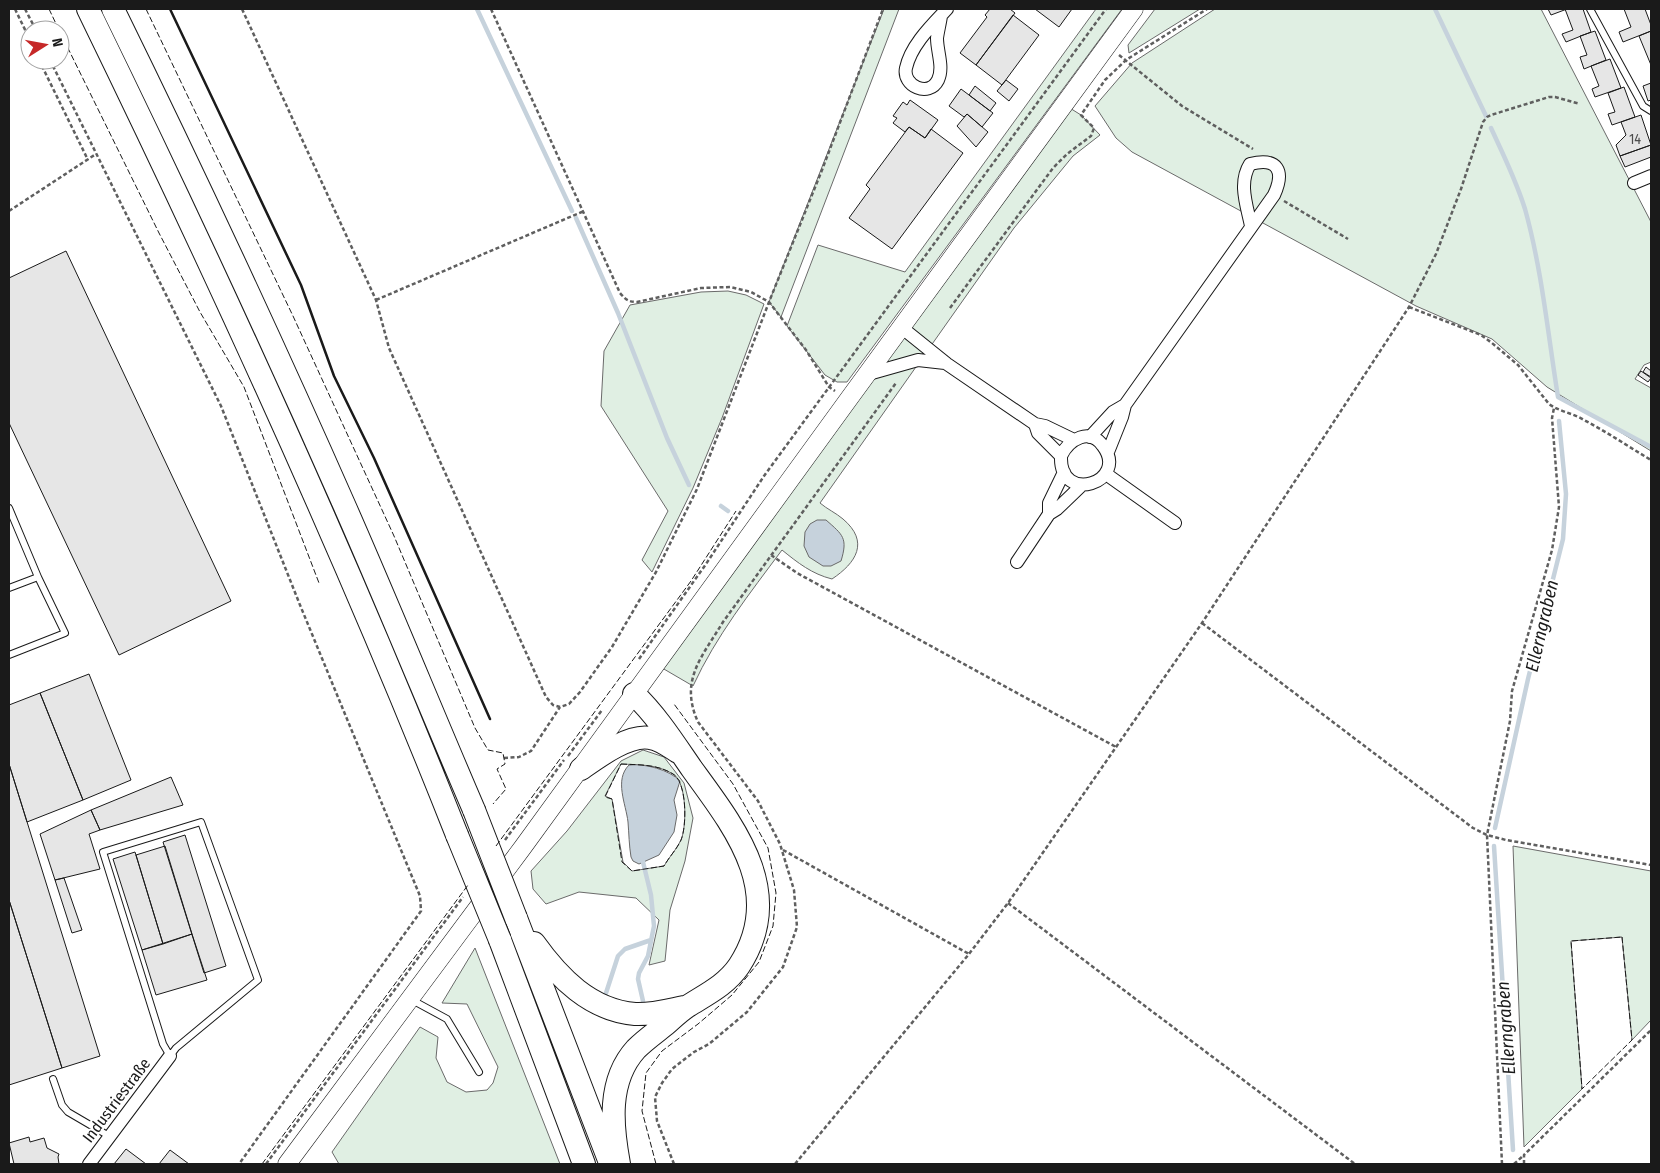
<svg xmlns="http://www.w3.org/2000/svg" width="1660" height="1173" font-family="'Fira Sans Condensed',sans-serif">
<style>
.green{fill:#e0efe3;stroke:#6a6a6a;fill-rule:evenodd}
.water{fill:#c6d2dc;stroke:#6a6a6a}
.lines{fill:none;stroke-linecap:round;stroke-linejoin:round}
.stream{stroke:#c6d2dc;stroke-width:4.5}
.building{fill:#e6e6e6;stroke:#1a1a1a}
.lane-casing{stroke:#1a1a1a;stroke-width:8}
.street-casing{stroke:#1a1a1a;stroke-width:14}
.secondary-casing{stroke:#1a1a1a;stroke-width:19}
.highway-casing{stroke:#1a1a1a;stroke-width:24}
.path{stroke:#5f5f5f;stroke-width:2.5;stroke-dasharray:4 2.5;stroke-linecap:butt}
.lane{stroke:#fff;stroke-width:6}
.street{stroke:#fff;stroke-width:12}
.secondary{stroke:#fff;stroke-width:18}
.highway{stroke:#fff;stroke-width:22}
.highway-bridge-casing{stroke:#1a1a1a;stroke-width:24;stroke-linecap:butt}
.highway-bridge{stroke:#fff;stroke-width:22}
.fence{stroke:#1a1a1a;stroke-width:1;stroke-dasharray:6 2.5;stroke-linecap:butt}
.wall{stroke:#1a1a1a;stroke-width:2.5}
.labels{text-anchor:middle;stroke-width:4;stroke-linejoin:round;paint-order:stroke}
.number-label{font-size:14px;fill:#4d4d4d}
.street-label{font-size:16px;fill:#1a1a1a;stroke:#fff}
.water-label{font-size:18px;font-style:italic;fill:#1a1a1a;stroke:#fff}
</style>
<rect width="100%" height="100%" fill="#fff"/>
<path class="green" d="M884,9H899L781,317L769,302Z
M1096,9H1122L847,382H837L825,375L787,326L818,245L905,272Z
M1155,9H1200L1129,53L1128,45Z
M1215,9H1541L1651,222V362L1644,365L1635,379L1651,388V451L1547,387L1492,339L1416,306L1132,152L1116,138L1095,106L1132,63Z
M1065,105L1081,115L1100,135L1073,156L1014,228L820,503C827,509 836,513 843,519C870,542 856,563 832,579C812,574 798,563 782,550C750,593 716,636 693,686L657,665Z
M728,291L746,295L764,304L722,418L693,488L652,572L642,560L668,511L601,406L604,351L630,305L701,292Z
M643,750L664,757L684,783L693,818L685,861L670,910L665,961L649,965L659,920L636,898L579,892L546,904L533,889L531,871L567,831L621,761ZM621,764C639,765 657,764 673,774C687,782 687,826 681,840C677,849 669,857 664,866L632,871L623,862L612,799L605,796Z
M1513,846L1651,871V1020L1632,1040L1622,937L1571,941L1582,1089L1524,1147Z
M475,948L560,1164H339L332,1152L420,1027L438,1037L436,1058L447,1082L466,1092L487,1090L493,1083L498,1067L467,1004L442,1003Z"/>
<path class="water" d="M817,520H826C843,535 848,538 841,561L831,566H823L809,557L804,546L805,532L810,524Z
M629,765C644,763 670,770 680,781L674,800L677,815L674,832L659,855L639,864L633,861L631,857C629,845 629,834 628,822C626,804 614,780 629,765Z"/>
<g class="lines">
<path class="stream" d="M477,9L572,211
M1435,9L1486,116
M1491,128C1503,154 1516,180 1525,209C1542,270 1548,335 1558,397L1651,447
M576,218L618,313L667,438L689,485
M721,506L728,511
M1495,828L1528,679L1563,539L1566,494L1559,421
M1494,846L1513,1150
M643,862L651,895L654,926L648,956L639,973L638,979L643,1001
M606,993L618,956L625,949L651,940"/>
</g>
<path class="building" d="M990,9H1010L1015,13L976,65L960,53L987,17L985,15Z
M1035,9H1072L1059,27Z
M1548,9H1567L1551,15Z
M1565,9H1583L1591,32L1566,42L1562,34L1573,30Z
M1624,9H1645L1651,25V31L1623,42L1619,32L1631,27Z
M1013,15L1039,35L1002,85L976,65Z
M1595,31L1606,60L1584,69L1580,57L1587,55L1580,36Z
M1651,31V65L1639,36Z
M1610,59L1621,88L1595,97L1592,89L1599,86L1591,66Z
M1006,80L1018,89L1009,101L997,91Z
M1651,83V100L1648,101L1643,86Z
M975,86L996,103L990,111L969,95Z
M1624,87L1635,117L1612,125L1608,114L1615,112L1608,93Z
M961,89L993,113L982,127L967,114L964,117L949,106Z
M910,100L938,120L925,138L909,127L905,132L893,123L897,118L893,116L903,102L907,105Z
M967,114L988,132L976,147L957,126Z
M1641,115L1651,145L1620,156L1616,145L1626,135L1621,122Z
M909,127L925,138L931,129L963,153L892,249L849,218L870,189L866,185Z
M1651,145V157L1625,167L1620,156Z
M66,251L231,601L119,655L9,423V278Z
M1646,367L1651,371V377L1643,372Z
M1641,371L1651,378L1648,382L1638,375Z
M89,674L131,780L83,800L40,693Z
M40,693L83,800L27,822L9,764V705Z
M9,764L100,1056L62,1068L9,900Z
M171,777L183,805L100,830L91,810Z
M91,810L100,830L89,834L100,869L55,880L40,834Z
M185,835L226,966L204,973L163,842Z
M165,846L192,934L163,944L136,855Z
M135,852L163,944L142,950L113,859Z
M64,878L82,930L72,933L55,880Z
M9,900L62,1068L9,1085Z
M192,934L207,980L156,995L142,950Z
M29,1137L30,1142L44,1138L47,1148L59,1154L58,1157L59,1164H14L9,1143Z
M126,1149L146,1164H114Z
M170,1150L189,1164H159Z"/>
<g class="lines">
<g class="lane-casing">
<path id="lane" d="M1590,9L1643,106L1651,111
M9,508L38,577L9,588
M9,655L65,633L38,577
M201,822L258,980L176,1048L170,1056L163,1044L103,852Z
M412,1000L447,1019L479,1072
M53,1079L62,1105L68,1112L109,1136"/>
</g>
<g class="street-casing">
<path id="street" d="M941,16C940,23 938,31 937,38C937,52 944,67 938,80C929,98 902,86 906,68C911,45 932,25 947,9
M1634,183L1651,176
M901,327L947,364L1035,424L1045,426L1074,440
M865,375L918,360L945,363
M1035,424L1038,433L1061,456C1059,506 1130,482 1103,446C1090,427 1069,439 1061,456
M1090,437L1113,412L1125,405
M1108,452L1122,417L1125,405L1274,195C1285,171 1278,157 1250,164C1238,183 1247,206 1251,226
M1106,474L1175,523
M1049,514V503L1064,472
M1017,562L1049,514L1057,509L1082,485
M89,1164L170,1056"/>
</g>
<g class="secondary-casing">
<path id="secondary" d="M287,1164L523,847L848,400L1134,9"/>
</g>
<g class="highway-casing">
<path id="highway" d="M88,9C220,280 346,554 457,835
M113,9C194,174 272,341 346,509C390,609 431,710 474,810
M581,769C598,757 629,734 650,738C660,739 670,747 678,752
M516,918L609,1160
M500,940L584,1164
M534,943C559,978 590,1010 635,1014C651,1015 669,1010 684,1007
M619,1164C612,1126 607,1081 636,1049C645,1040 655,1033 665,1025C673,1018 680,1011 688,1006C707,994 726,985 739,966C787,893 735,828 692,769C674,743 657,716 634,694"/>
</g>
<path class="path" d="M15,9L30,40
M25,9L36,30
M242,9L376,300L389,348L546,697L553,705L560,707L569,704L580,692L612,647L656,572L697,489L769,302L822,170L883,9
M491,9L620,293C626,300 629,302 637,302L701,288L730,287L751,292L769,302L806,350L829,387L835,391
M1119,55L1182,106L1253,149
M39,60L88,160
M50,60L221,406L300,605L420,896L421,911L239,1164
M1284,201L1348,239
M9,211L96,154
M376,300L584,211
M1409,307L1481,335L1492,343L1518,365L1549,404C1560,412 1573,413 1584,420C1607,432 1629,447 1651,460
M950,308L1053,168L1067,154L1091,136L1094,128L1081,115L1105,80L1126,60L1207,9
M771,555L797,573L1116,747
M1202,623L1473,828L1487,835L1506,840L1651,865
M639,659L706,564L764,476L1106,9
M568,756L602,710
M504,758L519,757L531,751L560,707
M505,840L564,760
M783,850L969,954
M1008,903L1355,1164
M266,1164L463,897
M674,1164L657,1121L655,1097L662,1083L672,1069L694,1052L709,1044L747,1012L783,967L797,927L794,890L780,844L758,801L698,722C679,680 702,657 723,622L896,383
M795,1164L969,954L1008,903L1202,623L1409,307L1436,254L1461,189L1483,122L1487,117L1491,115L1549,97H1555L1580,104
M1502,1164L1487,835L1510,721L1512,691L1552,550L1559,507L1552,418L1554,408
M1514,1164L1524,1155
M1524,1164V1155L1651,1030"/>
<use href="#lane" class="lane"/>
<use href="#street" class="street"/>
<use href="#secondary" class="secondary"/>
<use href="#highway" class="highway"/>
<g class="highway-bridge-casing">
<path id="highway-bridge" d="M474,810L516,918
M457,835L500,940"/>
</g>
<use href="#highway-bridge" class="highway-bridge"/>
<path class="fence" d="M49,9L59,30
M146,9L293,316L394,536L475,728L488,750L503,753L505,764L497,769L506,789L493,804
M60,32L159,233L200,312L244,387L319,583
M621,764C639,765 657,764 673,774C687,782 687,826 681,840C677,849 669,857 664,866L632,871L622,862L612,799L605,797Z
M496,846L691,581L736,511
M1622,937L1632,1040L1582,1089L1571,941Z
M262,1164L468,885
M656,1164L642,1111L646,1073L662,1051L698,1024L732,995L759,962L773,926L776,893L768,848L733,784L674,704"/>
<path class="wall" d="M170,9L301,285L334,376L374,458L490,719"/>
</g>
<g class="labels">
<g class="number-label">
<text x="1635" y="144">14</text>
</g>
<g class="street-label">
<text transform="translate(116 1100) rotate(-53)" y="6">Industriestraße</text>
</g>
<g class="water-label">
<text transform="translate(1542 626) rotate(-77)" y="6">Ellerngraben</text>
<text transform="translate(1506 1028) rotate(-94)" y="6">Ellerngraben</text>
</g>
</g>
<rect width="1660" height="1173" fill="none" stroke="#1a1a1a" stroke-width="20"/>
<g transform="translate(45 45) rotate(79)"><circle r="24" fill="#ffffff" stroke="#a3a3a3"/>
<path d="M0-4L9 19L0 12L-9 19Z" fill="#c62828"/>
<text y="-8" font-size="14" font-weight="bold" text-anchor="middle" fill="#1a1a1a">N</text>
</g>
</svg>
